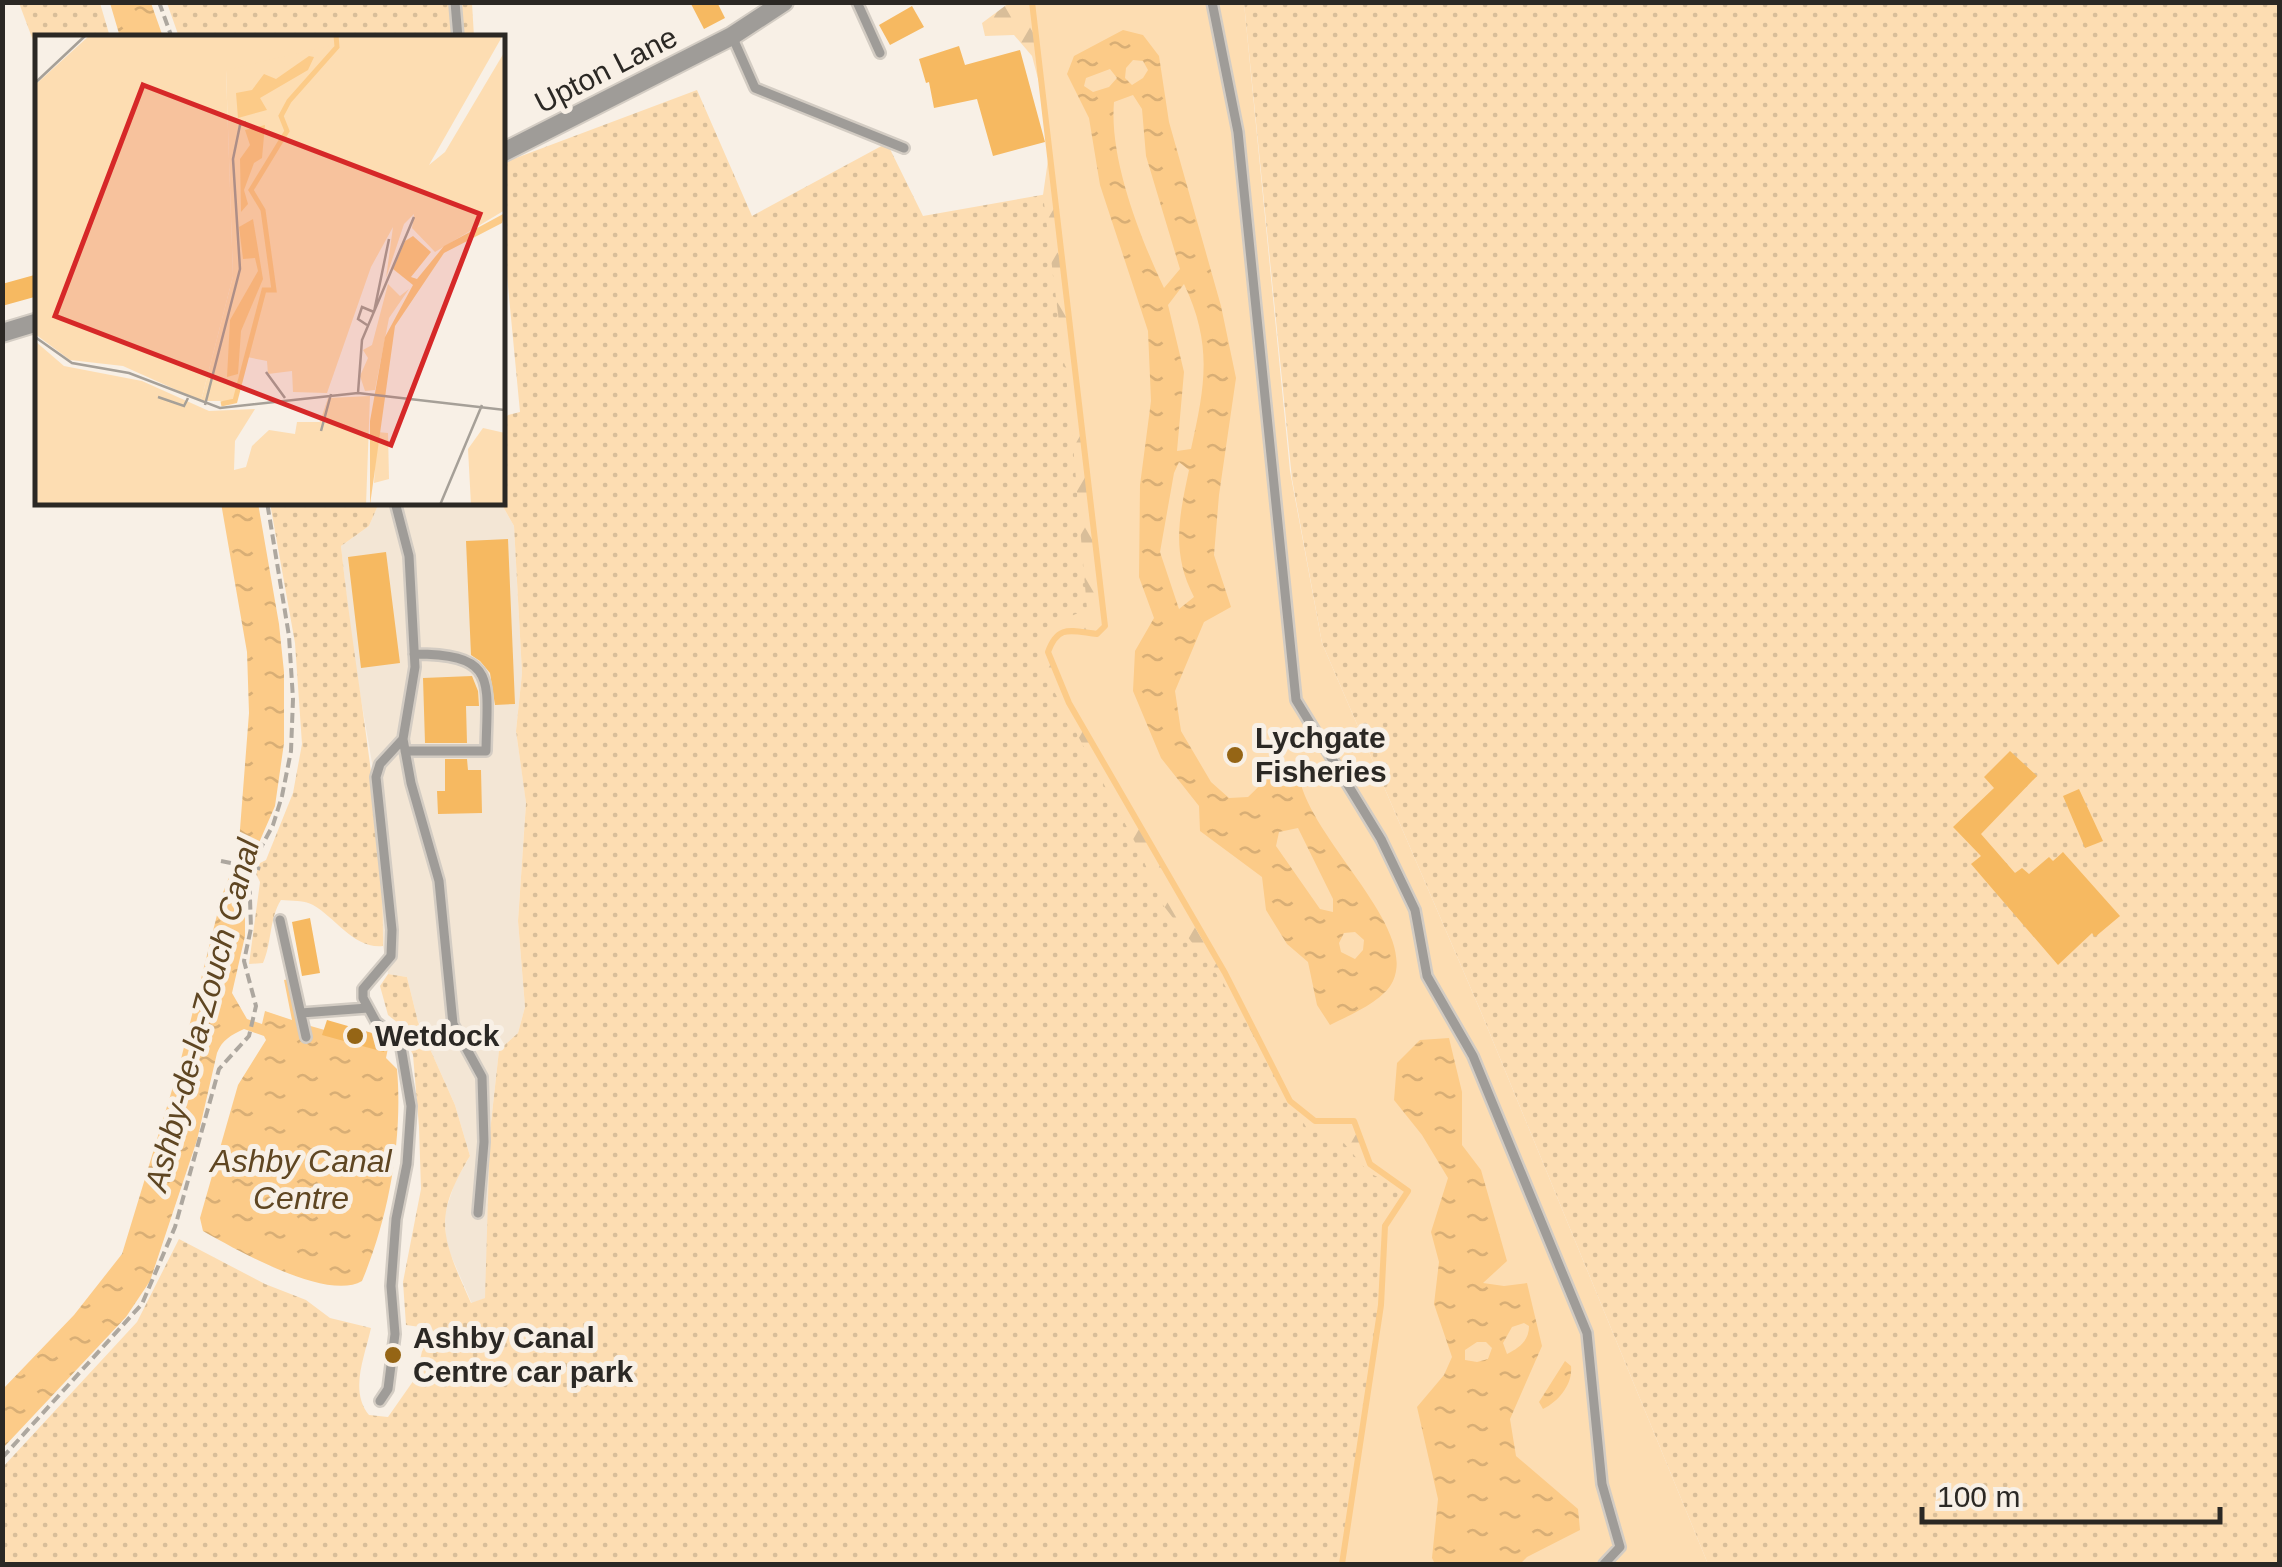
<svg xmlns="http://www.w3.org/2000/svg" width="2282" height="1567" font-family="Helvetica,sans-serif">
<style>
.built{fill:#f3e6d5}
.grass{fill:url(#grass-dots)}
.forest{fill:url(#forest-firs)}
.garden{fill:#fdddb2}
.water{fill:url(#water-ripples);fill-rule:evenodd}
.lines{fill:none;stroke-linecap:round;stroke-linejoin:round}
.stream{stroke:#fccb88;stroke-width:6}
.building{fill:#f6b961}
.lane-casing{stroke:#d3ccc3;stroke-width:14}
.street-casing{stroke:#d3ccc3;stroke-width:22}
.path{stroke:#ada79f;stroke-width:4;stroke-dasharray:10 5;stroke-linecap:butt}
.lane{stroke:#9f9c98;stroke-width:9}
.street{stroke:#9f9c98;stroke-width:18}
.path-bridge{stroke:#ada79f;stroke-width:4;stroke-dasharray:10 5;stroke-linecap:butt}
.poi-dot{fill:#956515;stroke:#f8f0e6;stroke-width:4}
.labels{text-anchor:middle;stroke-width:10;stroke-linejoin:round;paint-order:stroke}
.street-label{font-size:30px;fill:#2b2824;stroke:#f8f0e6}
.poi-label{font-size:30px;font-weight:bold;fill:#2b2824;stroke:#f8f0e6;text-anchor:start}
.water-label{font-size:32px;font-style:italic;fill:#5f4622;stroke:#f8f0e6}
.inset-river{fill:none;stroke:#fccb88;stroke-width:5}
.inset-road{fill:none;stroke:#a6a098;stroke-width:2.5}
.view{fill:#d62828;fill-opacity:0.15;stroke:#d62828;stroke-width:5}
.inset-edge{fill:none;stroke:#2b2824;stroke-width:5}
</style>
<defs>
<pattern id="grass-dots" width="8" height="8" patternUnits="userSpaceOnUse" patternTransform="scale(2.5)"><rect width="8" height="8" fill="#fdddb2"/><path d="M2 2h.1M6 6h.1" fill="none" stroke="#d9be99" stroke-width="1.8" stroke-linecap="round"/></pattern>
<pattern id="forest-firs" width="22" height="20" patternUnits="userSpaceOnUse" patternTransform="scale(2.5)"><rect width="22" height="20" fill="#fdddb2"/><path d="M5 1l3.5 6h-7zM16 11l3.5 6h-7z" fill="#d9be99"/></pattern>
<pattern id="water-ripples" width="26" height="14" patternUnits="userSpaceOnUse" patternTransform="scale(2.5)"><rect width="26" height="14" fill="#fccb88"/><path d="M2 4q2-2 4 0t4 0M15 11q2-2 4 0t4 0" fill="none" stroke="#d8ae75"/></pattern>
</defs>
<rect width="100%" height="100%" fill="#f8f0e6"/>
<path class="built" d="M379,503H501L514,526L522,673L516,731L526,802L518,921L525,1007L518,1033L499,1050L490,1132L488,1284L485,1298L472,1304L446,1244L445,1213L455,1182L470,1156L455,1105L418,1022L407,977L388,974L383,946L372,763L352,647L341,546L369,526Z"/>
<path class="grass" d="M19,3H100L110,37L38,38L37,51Z
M167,3H472L474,37H179Z
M1244,3H2279V1564H1708L1481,1012L1322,643L1292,479Z
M697,90L752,216L887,143L923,216L1053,193L1225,973L1290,1101L1408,1191L1385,1226L1381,1305L1342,1564H3L2,1468L137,1322L179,1239L265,1284L306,1300L330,1318L371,1328C365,1356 349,1391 369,1415L388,1417L416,1377L426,1334L420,1327L406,1325L403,1282L421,1189L419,1127L413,1055L398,1023L388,1015L380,986L388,974L407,977L418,1022L455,1105L470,1156C431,1220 443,1239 471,1303L485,1298L490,1132L499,1050L518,1033L525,1007L518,921L526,803L516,731L522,673L514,526L501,503L503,421L508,415L520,412L503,234V163Z
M270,503H379L369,526L341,546C355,680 384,812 383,946C354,949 336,918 313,905C305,900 291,901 281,900C269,919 272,943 263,963L249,964L260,882L256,874L260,863L266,860L293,793L302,744L295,643Z"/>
<path class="forest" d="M1009,3H1145L1408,1191L1369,1173L1343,1142L1306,1127L1224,984L1163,905L1137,846L1041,667L1040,630L1087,609L1070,409L1043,195L1052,132L1032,56L1014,35L985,36L982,23Z"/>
<path class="garden" d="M1032,3H1244L1290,471L1322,643L1481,1012L1708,1564H1342L1381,1305L1385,1226L1408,1191L1370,1164L1354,1121H1315L1295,1106L1225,973L1069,703L1048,652C1058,624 1071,631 1096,634L1104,625Z"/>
<path class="water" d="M110,3H151L163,37H120Z
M1123,30L1143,35L1159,56L1169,122L1221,306L1236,378L1219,495L1214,555L1231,607L1204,622L1175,691L1181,731L1211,782L1229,798L1248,797L1278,768L1298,767C1300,832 1419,924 1393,981C1384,1001 1348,1016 1330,1025L1317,1005L1308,962L1287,944L1266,910L1262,877L1200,831L1199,806L1161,758L1133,691L1135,651L1154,618L1139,577L1140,485L1151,401L1148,331L1100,185L1089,118L1067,74L1074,56ZM1133,60L1143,61L1148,70L1143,78L1132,85L1125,78L1126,68ZM1110,69L1117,78L1109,87L1093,92L1084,86L1086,78ZM1133,95L1142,109L1146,156L1180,269L1164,288C1140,237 1109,159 1114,102ZM1184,284C1213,345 1205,386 1191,449L1177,451L1184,372L1168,305ZM1179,462L1189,470C1179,517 1171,553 1194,597L1179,609L1160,552L1174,473ZM1298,828L1333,899V912L1320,909L1276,846L1279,832ZM1355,932L1364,940L1363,950L1355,959L1341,952L1339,943L1344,933Z
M221,503H258L279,624L284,672V743L275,806L245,875V936L232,993L247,1019L262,1024L265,1011L292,1020L284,980L295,978L307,1025L388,1048L386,1058L397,1069C403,1138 389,1217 362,1281C327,1302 235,1249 203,1231L200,1218L238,1085L266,1040L264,1036L244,1029C231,1035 222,1040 217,1053L197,1140L150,1281L126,1317L3,1448V1389L74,1315L122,1254L179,1067L222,895L238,855L249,713L247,652Z
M1449,1038L1462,1092V1145L1481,1170L1507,1261L1483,1283L1504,1286L1527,1283L1542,1346L1510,1419L1516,1456L1578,1509L1580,1530L1527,1557L1520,1564H1435L1432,1558L1438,1499L1417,1407L1444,1375L1452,1357L1434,1304L1439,1262L1431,1232L1448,1178L1422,1135L1394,1100L1397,1063L1420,1040ZM1524,1323L1529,1326C1529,1341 1519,1348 1507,1354L1503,1343L1512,1327ZM1477,1342H1486L1492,1348L1488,1359L1477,1362L1465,1360V1350Z
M1565,1361L1571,1366C1573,1384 1559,1401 1543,1409L1539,1402Z"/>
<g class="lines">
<path class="stream" d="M1032,2L1105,626L1097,634C1071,631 1058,624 1048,652L1069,703L1225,973L1290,1101L1315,1121H1354L1370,1164L1408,1191L1385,1226L1381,1305L1342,1564"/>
</g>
<path class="building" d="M690,2H717L725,18L704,29Z
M912,6L924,27L890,45L879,25Z
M667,30L674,44L651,56L644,42Z
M959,46L965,65L1020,50L1045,142L993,156L977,99L934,108L929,82L926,83L919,59Z
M38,274V296L2,306V284Z
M508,539L515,704L495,705L490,673L480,661L471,655L466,541Z
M386,552L400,663L361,668L348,557Z
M472,676L478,691L479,706H466L467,743H425L423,678Z
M2010,751L2037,776L1981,834L2015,873L2022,868L2029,874L2049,857L2053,861L2063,852L2120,916L2095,937L2092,933L2058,965L1971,864L1981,856L1953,827L1994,788L1984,777Z
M445,759H467L468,770H481L482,813L438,814L437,791H445Z
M2079,789L2103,841L2085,848L2063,796Z
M310,918L320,973L302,976L292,922Z
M327,1020L379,1035L387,1041L384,1052L322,1035Z"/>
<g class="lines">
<g class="lane-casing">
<path id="lane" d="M455,2L458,38
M857,2L880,53
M1212,2L1238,132L1296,700L1381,839L1415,910L1427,976L1473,1056L1587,1333L1602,1484L1620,1547L1604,1564
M732,36L755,88L904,148
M403,739L411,783L439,881L453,1024L482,1077L484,1142L478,1213
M405,751H486C487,681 499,654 414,654
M280,920L306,1037
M301,1013L368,1008
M380,1401L388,1389L395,1334L391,1286L396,1219L407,1164L411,1106L401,1047L394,1036L376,1022L363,998V989L391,956L392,930L376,777L380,764L403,739L415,667L409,556L395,502"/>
</g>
<g class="street-casing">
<path id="street" d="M502,153L732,36L784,2
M2,333L38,322"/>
</g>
<path class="path" d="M159,2L172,38
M2,1458L142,1304L175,1227L219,1069L249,1036L256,1006L244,961L251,928L249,870L273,825L282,796L291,751L293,699L289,636L267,502"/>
<use href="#lane" class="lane"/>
<use href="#street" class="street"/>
<path class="path-bridge" d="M221,861L262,869"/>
</g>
<g class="poi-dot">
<circle cx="1235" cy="755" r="10"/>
<circle cx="355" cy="1036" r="10"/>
<circle cx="393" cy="1355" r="10"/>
</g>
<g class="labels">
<g class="street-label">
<text transform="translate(606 70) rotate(-27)" y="10">Upton Lane</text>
</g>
<g class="poi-label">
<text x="1255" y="748">Lychgate<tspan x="1255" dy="34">Fisheries</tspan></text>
<text x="375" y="1046">Wetdock</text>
<text x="413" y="1348">Ashby Canal<tspan x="413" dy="34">Centre car park</tspan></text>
</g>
<g class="water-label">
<text transform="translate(202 1015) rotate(-75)" y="11">Ashby-de-la-Zouch Canal</text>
<text x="301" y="1172">Ashby Canal<tspan x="301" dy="37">Centre</tspan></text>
</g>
</g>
<g transform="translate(35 35)">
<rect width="470" height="470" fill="#f8f0e6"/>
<path d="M55,0H468L394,130L410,117L470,16V175L400,217L377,193L379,179L369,189L351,243L358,192L336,232L292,358L258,357L257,336L233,339L232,326L212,322L229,255L238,246L228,175L216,155L252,96L246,81L254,66L302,10L191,36L198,241L166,366L88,331L35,325L0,299V50ZM353,249L365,261L374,254L354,283L340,355L330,356L325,341L333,323L328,315L337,310ZM0,306L29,331L107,346L174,376L220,374L200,406L199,435L211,432L217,411L234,395L260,399L262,387H285L293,363L335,361L331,470H0ZM448,393L470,398V470H436L433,414ZM342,397L353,398L354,444L339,448Z" fill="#fdddb2"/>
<path d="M302,9L254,66L246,81L252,96L216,155L228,174L239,255L229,256L200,366H166L198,241L191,35Z" fill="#fdddb2"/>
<path d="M274,21L279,22L273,35L225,63L232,75L203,83L201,58L217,55L229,39L241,44ZM230,90L227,123L219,128L209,155L213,169L206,177L205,124L215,110L210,95ZM470,178L467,188L409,218L360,291L335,470V386L350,302L378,250L358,234L370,206L378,201L396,217L376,242L382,244L409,211ZM218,184L228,244L206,296L203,339L192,342L195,285L223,236L220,223L208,224L204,192Z" fill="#fccb88"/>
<path class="inset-river" d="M186,369L200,366L229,255H239L228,175L216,155L252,96L246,81L254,66L302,12L301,0"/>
<path class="inset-road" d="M0,48L51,0M339,277L354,204M332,290L323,284L327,272L339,277M0,302L37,328L94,338L185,373L323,358L470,375M231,337L250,363M323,358L327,305L379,182M123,362L149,371L153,363M170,370L205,234L198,124L205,90L211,87M286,396L296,359M405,470L447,370"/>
<path class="view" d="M108,50L445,179L356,410L20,281Z"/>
<rect width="470" height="470" class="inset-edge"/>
</g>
<rect width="2282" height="1567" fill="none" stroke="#2b2824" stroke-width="10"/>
<path d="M1922 1507v15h298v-15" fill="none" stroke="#2b2824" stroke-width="5"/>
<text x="1937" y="1507" font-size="30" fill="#2b2824" stroke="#f8f0e6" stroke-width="8" paint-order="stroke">100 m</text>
</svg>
